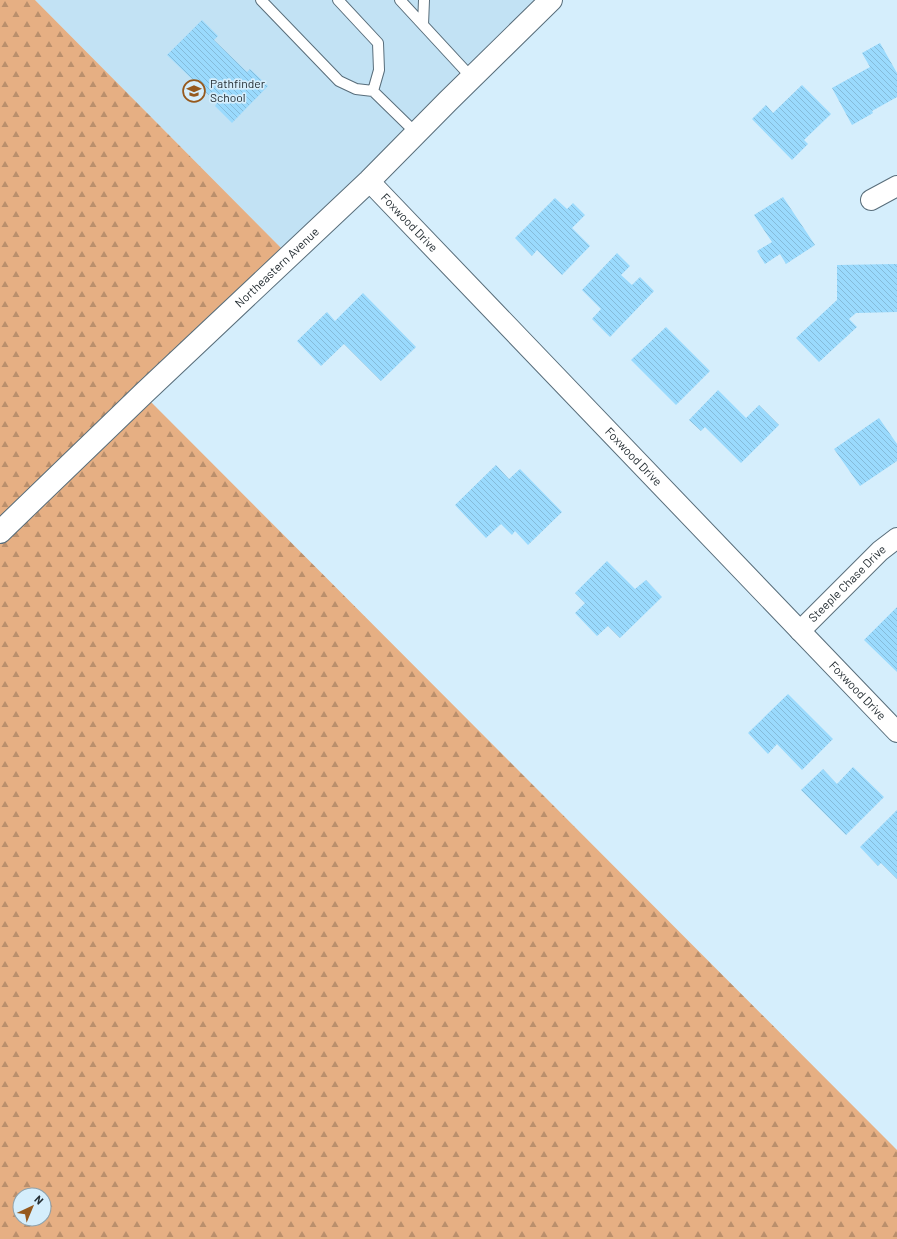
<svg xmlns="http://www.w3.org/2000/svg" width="897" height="1239" font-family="Barlow,sans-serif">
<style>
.built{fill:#c2e2f4}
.forest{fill:url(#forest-firs);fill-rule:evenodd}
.building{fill:url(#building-back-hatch)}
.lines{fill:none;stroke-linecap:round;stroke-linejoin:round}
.service-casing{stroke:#586d7a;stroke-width:12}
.minor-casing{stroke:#586d7a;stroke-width:22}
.tertiary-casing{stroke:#586d7a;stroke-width:24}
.service{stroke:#fff;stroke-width:10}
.minor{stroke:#fff;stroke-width:20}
.tertiary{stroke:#fff;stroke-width:22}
.labels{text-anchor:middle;stroke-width:3.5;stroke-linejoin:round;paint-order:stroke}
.poi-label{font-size:12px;fill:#242d32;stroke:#d5eefc;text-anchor:start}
.street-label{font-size:12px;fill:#242d32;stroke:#d5eefc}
</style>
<defs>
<pattern id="forest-firs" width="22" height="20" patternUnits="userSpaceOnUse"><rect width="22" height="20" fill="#e6af83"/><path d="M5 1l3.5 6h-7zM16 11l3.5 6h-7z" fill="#ba8f6c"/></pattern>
<pattern id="building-back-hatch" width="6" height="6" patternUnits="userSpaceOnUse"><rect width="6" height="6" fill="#9adafd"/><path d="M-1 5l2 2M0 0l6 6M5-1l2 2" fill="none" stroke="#85bbd9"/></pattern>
</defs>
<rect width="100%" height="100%" fill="#d5eefc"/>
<path class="built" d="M35,0H551L289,256Z"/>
<path class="forest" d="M0,0H35L289,256L143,394L897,1150V1239H0ZM20,1195H44V1219H20Z"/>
<path class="building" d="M202,20L218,36L214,40L247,72L250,69L268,86L232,123L215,106L217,103L167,55Z
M880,43L897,73V97L872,111L873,113L852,125L832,88L870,67L862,53Z
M802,85L831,114L804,140L808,144L792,160L752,119L766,105L773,113Z
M783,197L815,245L786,264L780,254L765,264L757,251L772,242L754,215Z
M555,198L567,209L573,203L585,215L572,228L590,246L562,275L537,250L532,256L515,238Z
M617,253L630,266L621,275L632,285L640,277L654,291L610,337L592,319L601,309L582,290Z
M897,264V312L856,313L849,319L857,327L819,362L796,338L837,300V265Z
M363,293L416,347L381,381L344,344L321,366L297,341L327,312L335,321Z
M666,327L710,371L676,405L631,360Z
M718,390L746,418L759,405L779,425L741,463L705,427L701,431L689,420Z
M879,418L897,444V461L860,486L834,449Z
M496,465L509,479L520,469L562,512L528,545L515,531L512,535L501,524L486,538L455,505Z
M607,561L635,589L646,580L662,597L620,638L608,626L597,636L575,613L585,603L575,593Z
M897,607V672L864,640Z
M788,694L833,739L802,770L777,744L768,754L748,733Z
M853,767L884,797L846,835L801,790L823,769L837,784Z
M897,810V879L881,863L878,866L860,847Z"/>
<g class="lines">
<g class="service-casing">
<path id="service" d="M261,0L339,81L356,89L373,91L416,133
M338,0L378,43L379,70L373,91
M400,0L472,78
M423,25L424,0"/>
</g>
<g class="minor-casing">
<g id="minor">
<path id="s1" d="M369,181L897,732"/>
<path d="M871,200L897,186"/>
<path id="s2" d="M800,631L880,551L897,538"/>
</g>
</g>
<g class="tertiary-casing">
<g id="tertiary">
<path id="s3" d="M0,532L143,394L369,181L448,101L551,0"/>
</g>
</g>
<use href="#service" class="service"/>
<use href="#minor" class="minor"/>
<use href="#tertiary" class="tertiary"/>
</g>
<defs>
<g id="school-ring" transform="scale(1.15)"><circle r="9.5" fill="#d5eefc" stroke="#96591d" stroke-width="1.5"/><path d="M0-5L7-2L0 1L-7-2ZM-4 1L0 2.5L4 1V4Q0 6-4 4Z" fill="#96591d"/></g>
</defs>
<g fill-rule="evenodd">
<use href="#school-ring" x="194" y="91"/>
</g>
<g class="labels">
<g class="poi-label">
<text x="210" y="88">Pathfinder<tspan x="210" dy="14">School</tspan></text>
</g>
<g class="street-label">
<text dy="4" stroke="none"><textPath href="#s1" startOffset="58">Foxwood Drive</textPath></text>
<text dy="4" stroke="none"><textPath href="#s3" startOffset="383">Northeastern Avenue</textPath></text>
<text dy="4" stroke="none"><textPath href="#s1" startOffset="382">Foxwood Drive</textPath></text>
<text dy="4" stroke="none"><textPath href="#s2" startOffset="67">Steeple Chase Drive</textPath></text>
<text dy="4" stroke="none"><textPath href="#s1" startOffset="706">Foxwood Drive</textPath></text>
</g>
</g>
<g transform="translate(32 1207) rotate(44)"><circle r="19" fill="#d5eefc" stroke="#8ea1ab"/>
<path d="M0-3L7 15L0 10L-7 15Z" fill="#96591d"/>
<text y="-6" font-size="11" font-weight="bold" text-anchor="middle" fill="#242d32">N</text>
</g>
</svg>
